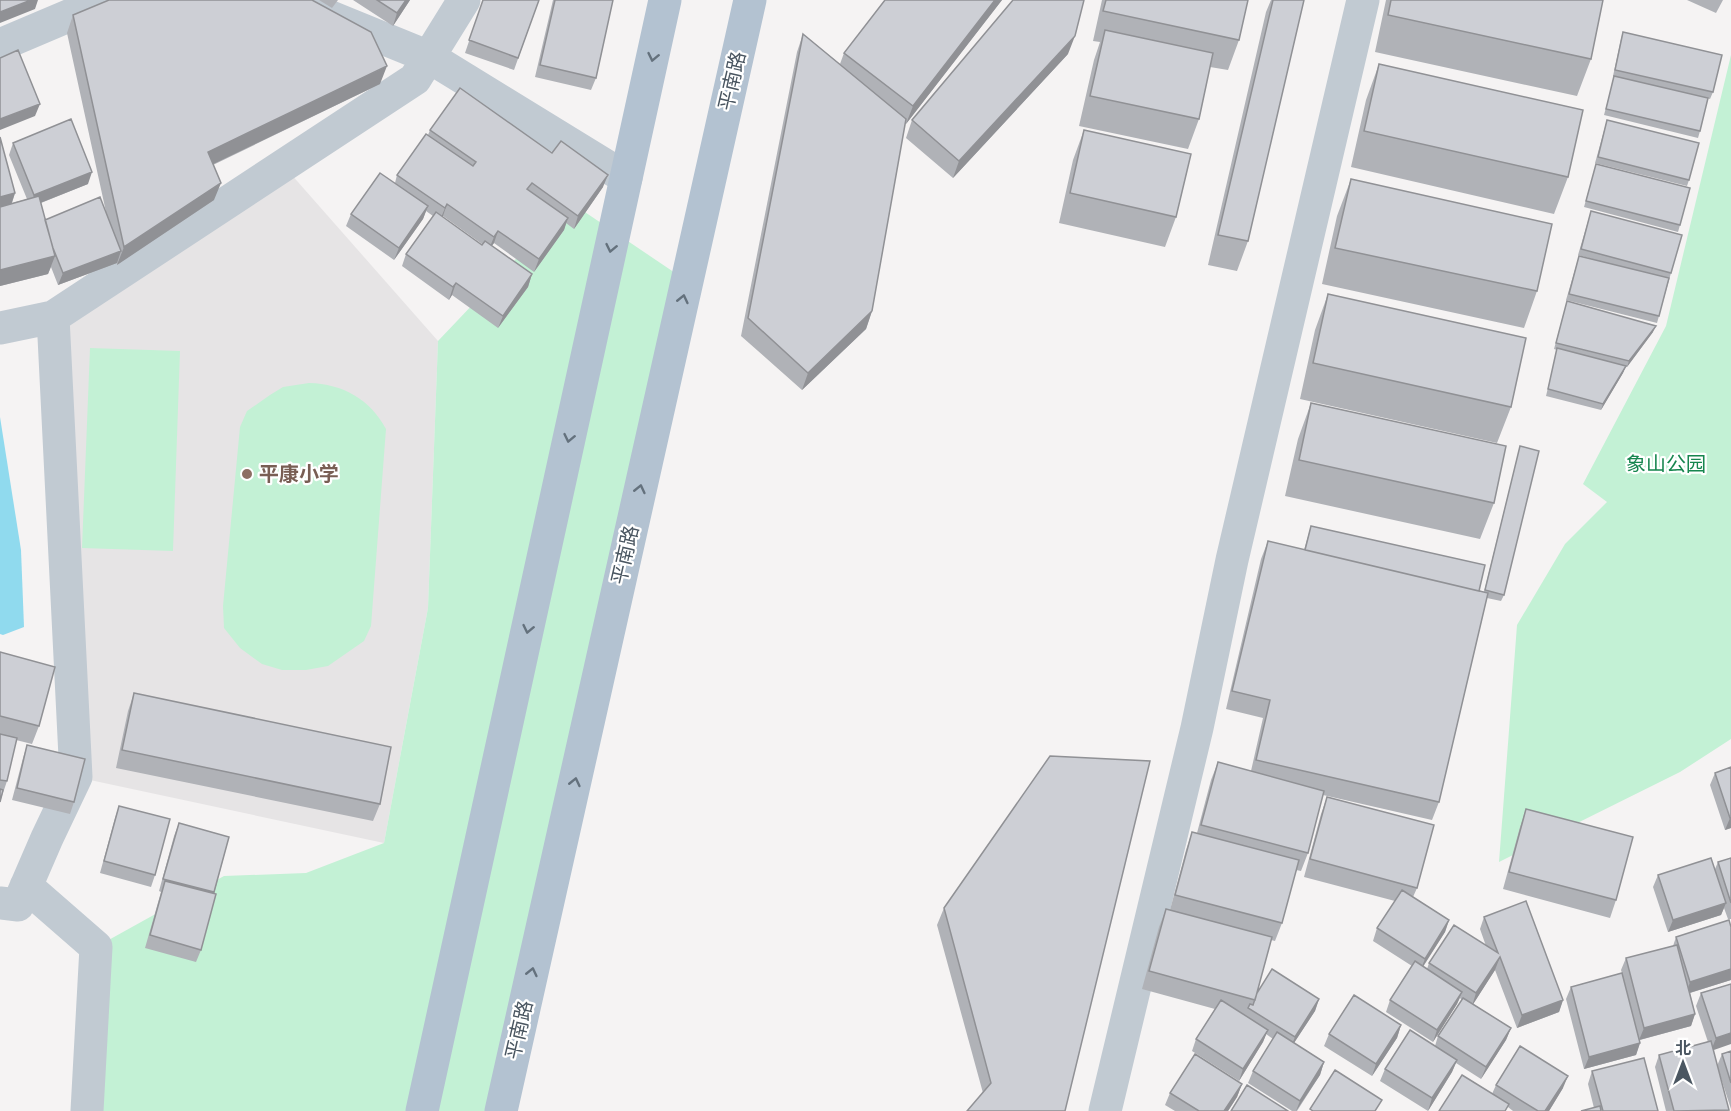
<svg xmlns="http://www.w3.org/2000/svg" width="1731" height="1111" font-family="Helvetica,'Noto Sans SC',sans-serif">
<style>
.education{fill:#e6e4e5}
.green{fill:#c3f1d5}
.water{fill:#90daee}
.lines{fill:none;stroke-linecap:round;stroke-linejoin:round}
.minor{stroke:#c1cad2;stroke-width:33}
.major{stroke:#b3c2d1;stroke-width:33}
.wall{fill:#b0b2b7;fill-rule:evenodd}
.shaded-wall{fill:#909195}
.building{fill:#cdcfd5;stroke:#909195;stroke-width:1.5}
.oneway{stroke:#64717d}
.education-dot{fill:#8d6e63;stroke:#fff;stroke-width:2}
.labels{text-anchor:middle;stroke-width:4.5;stroke-linejoin:round;paint-order:stroke}
.street-label{font-size:20px;fill:#4a5661;stroke:#fff}
.park-label{font-size:20px;fill:#17864f;stroke:#fff}
.education-label{font-size:20px;font-weight:bold;fill:#785e54;stroke:#fff;text-anchor:start}
</style>
<rect width="100%" height="100%" fill="#f5f3f3"/>
<path class="education" d="M283,165L438,341L428,608L384,843L76,777L53,317Z"/>
<path class="green" d="M1731,55V739L1680,772L1499,862L1517,625L1565,544L1607,502L1583,484L1666,326Z
M570,202L687,281L501,1111H87L96,947L224,876L306,873L384,843L428,608L438,341Z
M90,348L180,351L173,551L82,548Z
M309,383C343,384 370,399 386,429L371,626L364,641L328,666L306,670H282L262,664L240,648L224,628L223,606L240,427L247,411L270,395L283,387Z"/>
<path class="water" d="M0,417L21,550L24,627L3,635L0,634Z"/>
<g class="lines">
<path class="minor" d="M289,0L429,57L626,178
M0,45L106,0
M0,328L53,317
M26,886L96,947L87,1111
M0,903L18,905L47,838L76,777L53,317L415,79L464,0
M1105,1111L1197,728L1232,560L1363,0"/>
<path class="major" d="M422,1111L665,0
M501,1111L750,0"/>
</g>
<path class="wall" d="M319,0H338L332,8Z
M353,0H410L393,26Z
M483,0H539L514,70L465,53Z
M553,0H613L596,78L591,90L535,77Z
M885,0H1002L906,124L905,123L872,311L866,329L802,390L741,336L797,52L803,34L840,64L844,53Z
M1102,0H1248L1239,40L1228,70L1210,67L1199,119L1188,149L1079,126L1094,60L1100,42L1093,41Z
M1271,0H1304L1248,241L1237,271L1208,265L1266,12Z
M1386,0H1603L1591,59L1577,96L1375,52Z
M1687,0H1723L1716,13Z
M73,15L380,84L213,165L214,200L117,265V263L58,285L51,267L48,274L0,286V137L15,193L12,203L27,199L9,155L13,143L88,184L41,203L45,220L106,212L67,33Z
M1623,32L1713,92L1710,99L1695,95L1700,131L1698,138L1604,115L1614,77L1613,76L1621,39Z
M1068,54L953,178L906,138L912,120Z
M1379,64L1568,177L1554,214L1351,167L1366,100Z
M1607,120L1689,180L1687,186L1595,163Z
M430,130L552,153L603,187L574,229L566,223L564,230L534,272L494,243L492,246L532,274L528,287L498,328L452,295L449,300L402,266L406,254L433,216L426,211L423,219L394,260L346,226L351,214L395,183L397,175L428,135ZM443,216L482,244V245L442,217Z
M1084,130L1176,217L1165,247L1059,223L1073,160Z
M1596,164L1680,225L1678,232L1584,207Z
M1351,179L1537,291L1524,328L1322,284L1337,216Z
M1591,211L1671,273L1657,323L1566,300L1579,256L1617,266L1578,255Z
M1328,294L1511,407L1497,443L1300,399L1315,330Z
M1567,301L1653,332L1627,367H1625L1623,373L1601,410L1546,396L1557,350L1554,349Z
M1311,403L1494,503L1480,539L1285,496L1298,439Z
M1520,446L1504,595L1501,601L1487,598L1439,802L1432,820L1323,795L1308,853L1301,871L1296,870L1282,923L1275,941L1271,940L1257,993L1319,999L1315,1011L1294,1043L1324,1062L1320,1075L1297,1111H1292L1248,1083L1253,1071L1273,1039L1266,1034L1263,1042L1239,1081L1192,1051L1196,1039L1215,1009L1142,989L1159,927L1166,909L1170,910L1186,850L1192,832L1197,833L1211,780L1218,762L1251,771L1263,718L1226,709L1261,559L1268,541L1304,550L1311,526L1484,592Z
M0,652L39,726L32,744L16,740L7,781L0,802Z
M134,693L380,804L373,821L116,768L128,711Z
M27,745L74,802L70,814L12,800L23,758Z
M1731,767V828L1725,830L1710,785L1715,773Z
M1327,797L1417,888L1413,897L1449,920L1445,932L1423,967L1427,969L1429,963L1486,946L1480,929L1484,917L1563,1000L1559,1012L1517,1028L1495,970L1473,1004L1511,1028L1506,1040L1481,1079L1456,1063L1452,1072L1428,1111L1380,1081L1385,1069L1435,1046L1438,1036L1462,1000L1460,998L1457,1004L1433,1042L1386,1012L1390,1000L1412,966L1373,941L1377,928L1395,901L1304,877L1321,814Z
M119,806L155,875L151,887L100,873L115,818Z
M1526,809L1616,900L1610,918L1503,889L1520,827Z
M179,823L229,837L214,894L201,950L196,962L145,948L161,892L159,891L174,836Z
M1731,858V919H1728L1724,908L1721,915L1668,932L1653,887L1658,875L1715,869L1718,862Z
M944,908L1065,1111L983,1093L937,925Z
M1731,927V980L1690,993L1695,1014L1691,1026L1640,1040V1043L1636,1055L1584,1069L1566,999L1571,987L1622,973L1621,970L1626,958L1673,946L1676,937Z
M1731,984L1713,1050L1717,1066L1722,1054L1731,1051V1109L1718,1069L1729,1111H1666L1655,1067L1659,1055L1708,1042L1696,1006L1701,993Z
M1401,1025L1397,1038L1372,1076L1324,1046L1329,1034Z
M1592,1071L1658,1111H1581L1594,1108L1588,1084Z
M1242,1084L1237,1097L1228,1111H1175L1165,1105L1170,1093Z
M1496,1085L1563,1088L1549,1111H1513L1508,1107L1492,1094Z"/>
<path class="shaded-wall" d="M31,0H38L35,9L0,23V12Z
M406,0H410L393,26L397,13Z
M995,0H1002L906,124L913,106Z
M1075,36L1068,54L953,178L959,161Z
M387,66L380,84L201,170L208,152Z
M40,104L35,116L0,130V119Z
M92,172L88,184L30,207L34,195Z
M608,175L603,187L574,229L578,216Z
M221,183L214,200L117,265L124,247Z
M15,193L9,211L0,213V197Z
M447,204L443,216L440,220L445,208Z
M428,206L423,219L394,260L399,248Z
M568,218L564,230L534,272L539,259Z
M498,231L494,243L489,249L494,237Z
M121,251L117,263L58,285L63,273Z
M55,256L48,274L0,286V270Z
M532,274L528,287L498,328L503,316Z
M456,283L452,295L449,300L453,287Z
M872,311L866,329L802,390L808,373Z
M1656,326L1653,332L1627,367L1629,361Z
M1626,366L1623,373L1601,410L1603,404Z
M1730,818H1731V828L1725,830Z
M1726,903L1721,915L1668,932L1673,920Z
M1449,920L1445,932L1420,971L1425,959Z
M1500,957L1495,970L1472,1006L1476,993Z
M1731,969V980L1686,994L1690,982Z
M1462,992L1457,1004L1433,1042L1437,1030Z
M1319,999L1315,1011L1290,1049L1295,1037Z
M1563,1000L1559,1012L1517,1028L1522,1015Z
M1695,1014L1691,1026L1639,1040L1644,1028Z
M1401,1025L1397,1038L1372,1076L1376,1064Z
M1511,1028L1506,1040L1481,1079L1486,1067Z
M1268,1030L1263,1042L1239,1081L1243,1069Z
M1731,1033V1044L1711,1051L1716,1038Z
M1640,1043L1636,1055L1584,1069L1589,1057Z
M1457,1060L1452,1072L1428,1111L1432,1098Z
M1324,1062L1320,1075L1296,1111L1300,1101Z
M1568,1076L1563,1088L1549,1111H1545Z
M1242,1084L1237,1097L1228,1111H1224Z"/>
<path class="building" d="M0,0H31L0,12Z
M109,0H312L371,32L387,66L208,152L221,183L124,247L73,15Z
M377,0H406L397,13Z
M483,0H539L518,58L469,40Z
M555,0H613L596,78L540,65Z
M885,0H995L913,106L844,53Z
M1013,0H1084L1075,36L959,161L912,120Z
M1106,0H1248L1239,40L1103,11Z
M1273,0H1304L1248,241L1218,235Z
M1391,0H1603L1591,59L1388,15Z
M1105,30L1213,53L1199,119L1090,96Z
M1623,32L1722,55L1713,92L1615,70Z
M803,34L906,119L872,311L808,373L748,318Z
M18,50L40,104L0,119V58Z
M1379,64L1583,110L1568,177L1364,131Z
M1614,76L1708,98L1700,131L1606,109Z
M460,88L552,153L561,141L608,175L578,216L532,183L527,189L568,218L539,259L498,231L494,237L447,204L445,208L397,175L426,134L473,166L476,162L430,130Z
M71,119L92,172L34,195L13,143Z
M1607,120L1699,143L1689,180L1598,157Z
M1084,130L1191,154L1176,217L1070,193Z
M0,137L15,193L0,197Z
M1596,164L1690,188L1680,225L1586,201Z
M380,173L428,206L399,248L351,214Z
M1351,179L1552,224L1537,291L1335,248Z
M39,196L55,256L0,270V207Z
M100,197L121,251L63,273L53,248L45,220Z
M1591,211L1682,235L1671,273L1581,249Z
M436,212L482,245L485,241L532,274L503,316L456,283L453,287L406,254Z
M1579,256L1669,278L1659,316L1569,294Z
M1328,294L1526,338L1511,407L1313,363Z
M1567,301L1656,326L1629,361L1556,343Z
M1557,348L1626,366L1603,404L1548,389Z
M1311,403L1506,446L1494,503L1299,460Z
M1520,446L1539,451L1504,595L1485,590Z
M1311,526L1485,565L1479,591L1305,550Z
M1268,541L1488,593L1439,802L1256,760L1270,700L1232,691Z
M0,652L55,667L39,726L0,716Z
M134,693L391,747L380,804L122,750Z
M0,734L17,738L7,781L0,780Z
M27,745L85,759L74,802L17,788Z
M1050,756L1150,761L1065,1111H967L991,1083L944,908Z
M1218,762L1324,791L1308,853L1201,825Z
M1731,767V818H1730L1715,773Z
M0,789L3,790L0,802Z
M1327,797L1434,825L1417,888L1310,859Z
M119,806L170,819L155,875L104,861Z
M1526,809L1633,837L1616,900L1509,872Z
M179,823L229,837L214,892L163,879Z
M1192,832L1299,860L1282,923L1175,895Z
M1711,858L1726,903L1673,920L1658,875Z
M1731,858V903L1718,862Z
M165,881L216,894L201,950L150,935Z
M1402,890L1449,920L1425,959L1377,928Z
M1526,901L1563,1000L1522,1015L1500,957L1476,993L1429,963L1454,925L1498,953L1484,917Z
M1166,909L1272,937L1255,1000L1149,971Z
M1729,920L1731,927V969L1690,982L1676,937Z
M1677,945L1695,1014L1644,1028L1626,958Z
M1415,961L1462,992L1437,1030L1390,1000Z
M1272,969L1319,999L1295,1037L1248,1008L1250,1004L1253,1005L1257,993Z
M1622,973L1640,1043L1589,1057L1571,987Z
M1731,984V1033L1716,1038L1701,993Z
M1354,995L1401,1025L1376,1064L1329,1034Z
M1463,998L1511,1028L1486,1067L1438,1036Z
M1221,1000L1268,1030L1243,1069L1196,1039Z
M1410,1030L1457,1060L1432,1098L1385,1069Z
M1277,1032L1324,1062L1300,1101L1253,1071Z
M1711,1041L1729,1110L1674,1111L1659,1055Z
M1520,1046L1568,1076L1545,1111H1538L1496,1085Z
M1731,1051V1083L1722,1054Z
M1195,1054L1242,1084L1224,1111H1199L1170,1093Z
M1644,1058L1658,1111H1603L1592,1071Z
M1335,1070L1382,1100L1375,1111H1313L1310,1109Z
M1462,1075L1509,1104L1505,1111H1439Z
M1247,1085L1288,1111H1231Z
M1600,1106L1601,1111H1581Z"/>
<defs><path id="oneway-chevron" d="M-2-3.5L2.5 0L-2 3.5" fill="none" stroke-width="1.6" stroke-linecap="round" stroke-linejoin="round" transform="scale(1.5)"/></defs>
<g class="oneway">
<use href="#oneway-chevron" transform="translate(653 57) rotate(102)"/>
<use href="#oneway-chevron" transform="translate(611 248) rotate(102)"/>
<use href="#oneway-chevron" transform="translate(683 299) rotate(-77)"/>
<use href="#oneway-chevron" transform="translate(569 438) rotate(102)"/>
<use href="#oneway-chevron" transform="translate(640 489) rotate(-77)"/>
<use href="#oneway-chevron" transform="translate(528 629) rotate(102)"/>
<use href="#oneway-chevron" transform="translate(575 782) rotate(-77)"/>
<use href="#oneway-chevron" transform="translate(532 972) rotate(-77)"/>
</g>
<circle class="education-dot" cx="247" cy="474" r="6"/>
<g class="labels">
<g class="street-label">
<text transform="translate(732 81) rotate(-77)" y="7">平南路</text>
<text transform="translate(625 555) rotate(-77)" y="7">平南路</text>
<text transform="translate(519 1030) rotate(-77)" y="7">平南路</text>
</g>
<g class="park-label">
<text x="1666" y="471">象山公园</text>
</g>
<g class="education-label">
<text x="259" y="481">平康小学</text>
</g>
</g>
<g transform="translate(1683 1063)" stroke="#ffffff" stroke-width="4.5" paint-order="stroke">
<path d="M0-4.5L10 22L0 15L-10 22Z" fill="#4a5661"/>
<text y="-9" font-size="16" font-weight="bold" text-anchor="middle" fill="#4a5661">北</text>
</g>
</svg>
